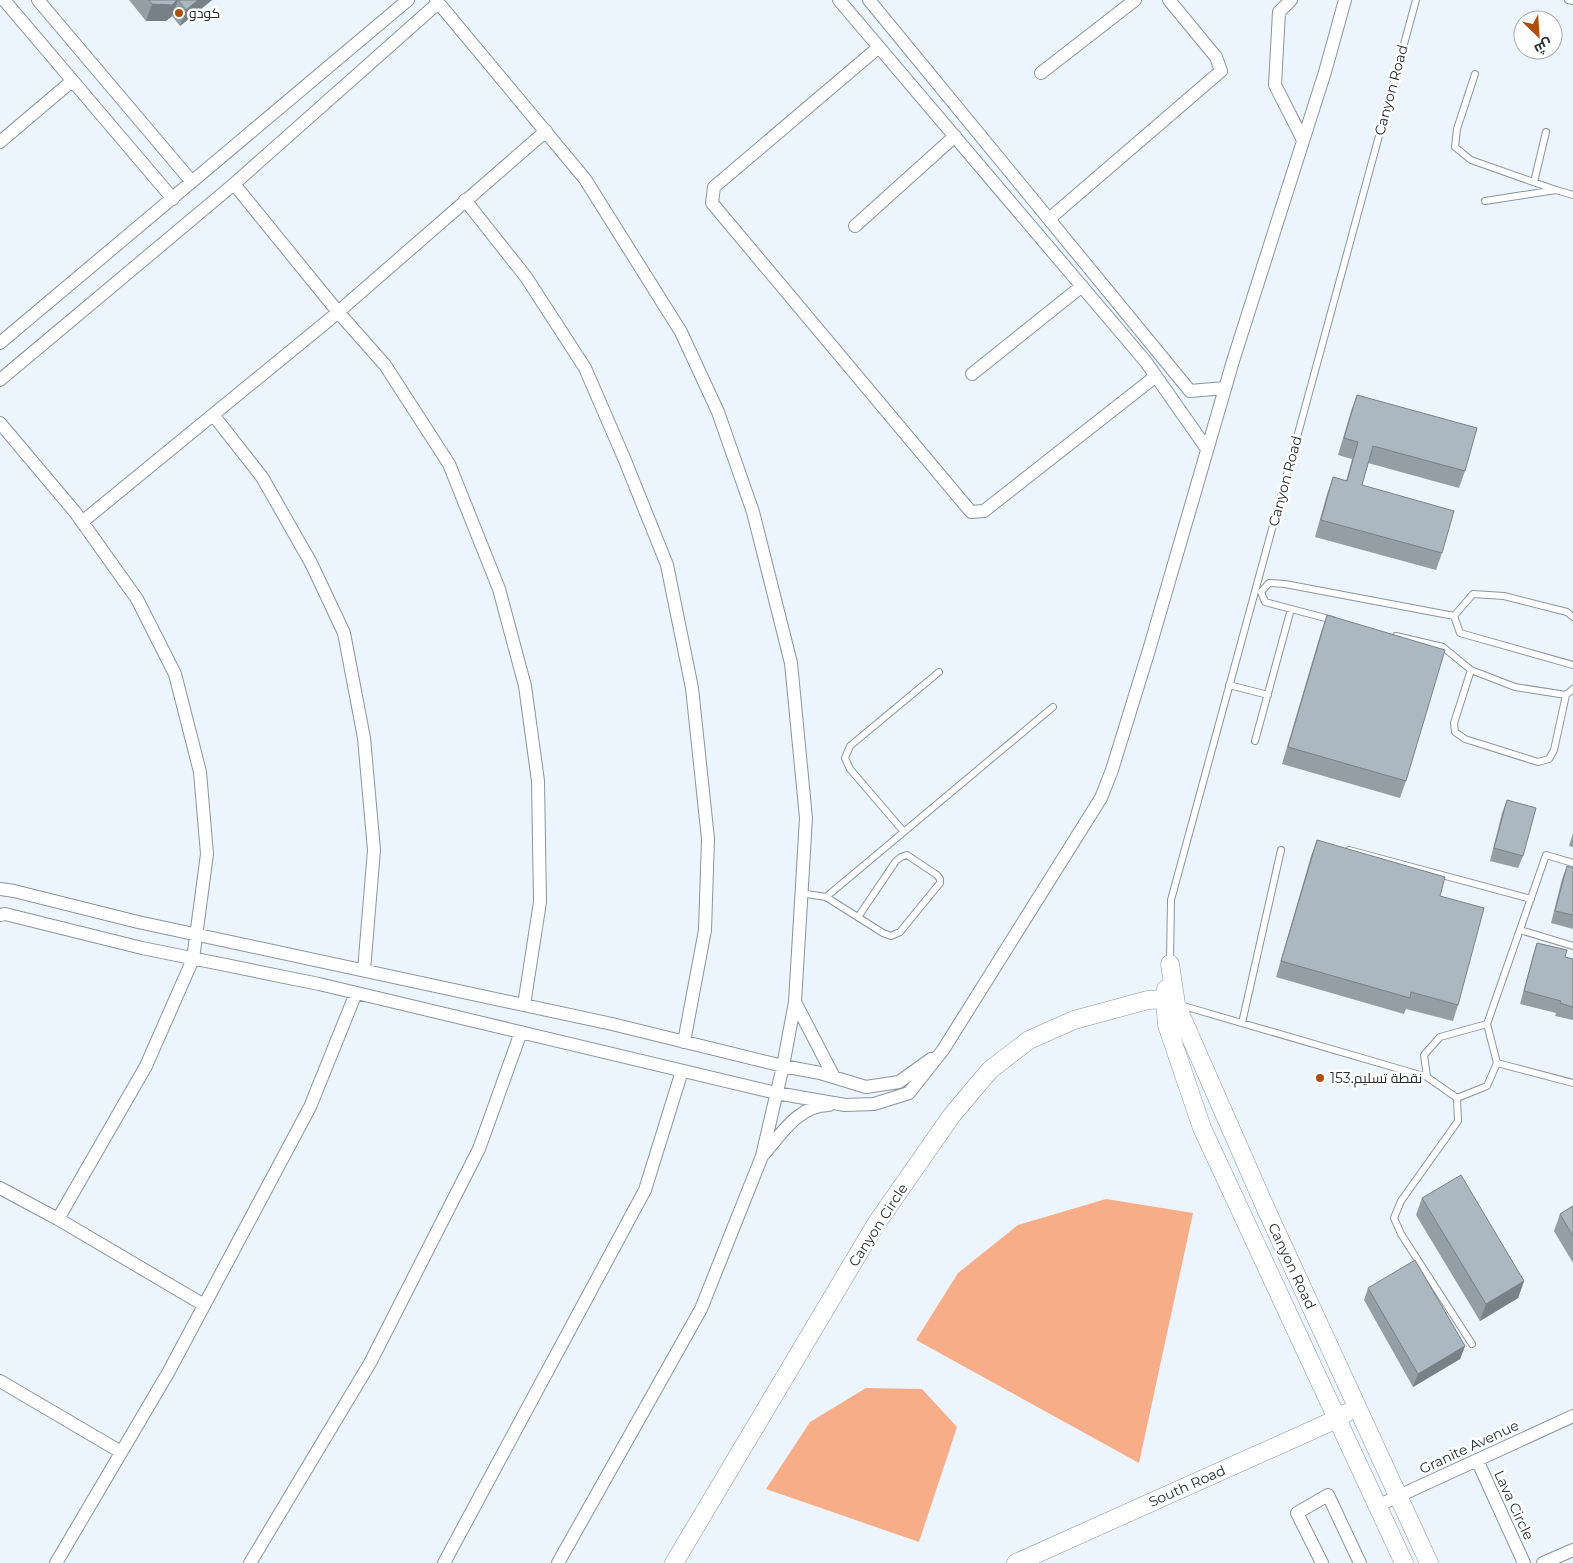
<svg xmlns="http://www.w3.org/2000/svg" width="1573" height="1563" font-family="Montserrat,Cairo,sans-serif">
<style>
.green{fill:#f7ad88}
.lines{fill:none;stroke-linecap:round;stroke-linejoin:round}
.service-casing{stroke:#8a959e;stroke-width:8}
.minor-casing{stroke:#8a959e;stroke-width:14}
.secondary-casing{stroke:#8a959e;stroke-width:19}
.service{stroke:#fff;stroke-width:6}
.minor{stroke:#fff;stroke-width:12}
.secondary{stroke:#fff;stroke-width:18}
.wall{fill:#949ea6}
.shaded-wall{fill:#788187}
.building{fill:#acb8c1;stroke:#788187}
.poi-dot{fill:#af4e0a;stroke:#fff;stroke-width:2}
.labels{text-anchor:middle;stroke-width:5;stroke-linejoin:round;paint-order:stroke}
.poi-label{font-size:14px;fill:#282d30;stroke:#fff;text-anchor:start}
.street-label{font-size:14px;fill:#282d30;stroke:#fff}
</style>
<rect width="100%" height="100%" fill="#ecf5fd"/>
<path class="green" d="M1106,1199L1193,1213L1139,1463L916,1340L958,1273L1018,1225Z
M866,1388L922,1389L957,1427L919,1542L766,1489L810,1422Z"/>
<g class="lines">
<g class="service-casing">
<path id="service" d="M1568,0L1573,1
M1475,74L1457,129L1455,147L1471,160L1556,190
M1534,182L1546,132
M1485,201L1556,190L1573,195
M1454,616L1460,633L1573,665
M1333,620L1265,602L1261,592L1269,583L1285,584L1454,616L1473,594L1504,596L1567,612L1573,617
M1396,636L1443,647L1471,670L1515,687L1566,695L1573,689
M1471,670L1454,723L1455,732L1465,739L1538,762L1549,759L1554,750L1566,695
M1229,685L1268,695
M1255,741L1291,609
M904,832L850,769L845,758L850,746L939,672
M1349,850L1531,899
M800,893L826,897L1053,707
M826,897L883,933L891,936L900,932L940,883V879L937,875L907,855L901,857L896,861L858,917
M1520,930L1573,946
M1170,962L1171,900L1416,0
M1180,1005L1427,1077L1457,1098
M1242,1023L1281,850
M1497,1063L1573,1083
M1427,1077L1424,1055L1440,1037L1487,1024L1546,855L1573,863
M1457,1098L1458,1121L1401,1201L1394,1218L1401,1234L1472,1344
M1457,1098L1487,1086L1497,1063L1487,1024"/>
</g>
<g class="minor-casing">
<path id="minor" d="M4,0L173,199
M38,0L192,182
M436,0L585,179L681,332L718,412L753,512L791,663L806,818L795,1002L783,1066L762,1156L701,1309L558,1563
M839,0L1146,362L1207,449
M869,0L1190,391L1225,388
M1291,0L1279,12L1275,85L1303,140
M879,47L714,187L712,203L971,512L984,511L1156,376
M1041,73L1135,0
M0,142L72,81
M234,184L338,312L385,365L449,464L499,589L525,686L538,781L540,902L524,1005
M465,200L526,277L585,368L624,458L667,565L692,688L708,839L705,930L684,1042
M1049,219L1221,71L1216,57L1169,0
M855,226L955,136
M0,343L408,0
M972,374L1082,286
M0,380L234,184L438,3
M214,416L262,477L311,563L344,633L364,738L374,850L364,970
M0,423L75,512L137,599L175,674L200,772L207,854L193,959L146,1066L58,1219
M82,522L330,319L546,131
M0,889L14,891L138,922L612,1024L783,1066L820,1073L866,1087L899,1082L931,1059
M0,915L5,914L142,948L319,984L776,1093L845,1105L874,1104L909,1093L943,1050L1101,798L1112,770L1149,650L1233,361L1325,72L1345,0
M795,1002L834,1077
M764,1154C781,1134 799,1105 829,1105
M0,1188L58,1219L204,1305
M0,1381L121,1452
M1477,1460L1524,1563
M1377,1506L1573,1416
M56,1563L168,1373L310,1107L356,993
M250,1563L370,1363L479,1149L521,1032
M444,1563L645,1190L682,1071
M1322,1563L1297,1513L1328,1495L1360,1563
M1543,1563L1573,1550"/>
</g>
<g class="secondary-casing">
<path id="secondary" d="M1170,964L1176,1004L1266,1209L1429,1563
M1166,989L1165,999L1167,1025L1202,1128L1404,1563
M674,1563L876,1224L952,1115L990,1070L1029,1040L1074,1020L1148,1000L1165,999L1176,1004
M1016,1563L1337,1419L1346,1413"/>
</g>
<use href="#service" class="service"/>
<use href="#minor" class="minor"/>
<use href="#secondary" class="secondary"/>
</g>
<path class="wall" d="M129,0H212L180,26L172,16L166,21H146Z
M1357,395L1465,471L1459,488L1368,463L1362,485L1442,553L1436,570L1315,537L1327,494L1333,477L1346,481L1352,459L1338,455L1351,411Z
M1327,615L1406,781L1400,798L1282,764L1321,632Z
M1507,800L1523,856L1518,868L1490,861L1502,813Z
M1573,833V847L1569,846Z
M1317,840L1440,896L1458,1005L1453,1021L1406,1009L1404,1014L1276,977L1311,856Z
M1567,866L1573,868V929L1551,923L1562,879Z
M1537,943L1565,957L1573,959V1020L1555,1016L1556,1013L1520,1004L1533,955Z
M1422,1198L1524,1281L1518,1298L1480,1321L1416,1215Z
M1573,1206V1263L1554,1231L1560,1214Z
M1368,1288L1465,1346L1460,1359L1413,1387L1364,1300Z"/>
<path class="shaded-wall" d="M178,0L172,16L166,21H146L152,4Z
M198,0H212L180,26L186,10Z
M1524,1281L1518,1298L1480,1321L1486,1304Z
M1465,1346L1460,1359L1413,1387L1418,1374Z"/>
<path class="building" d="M149,0H177L172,5L152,4Z
M178,0H198L186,10Z
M1357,395L1477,428L1465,471L1373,446L1362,485L1454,511L1442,553L1321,520L1333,477L1347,481L1358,442L1344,438Z
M1327,615L1445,650L1406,781L1288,747Z
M1507,800L1536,808L1523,856L1494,848Z
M1317,840L1445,877L1440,896L1484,908L1458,1005L1411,992L1410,998L1281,961Z
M1567,866L1573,868V915L1555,911Z
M1537,943L1567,950L1565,957L1573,959V1007L1560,1003L1561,1001L1524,991Z
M1461,1175L1524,1281L1486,1304L1422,1198Z
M1573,1206V1236L1560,1214Z
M1415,1260L1465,1346L1418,1374L1368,1288Z"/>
<g class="poi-dot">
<circle cx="179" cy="13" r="5"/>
<circle cx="1320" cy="1078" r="5"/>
</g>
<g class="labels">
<g class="poi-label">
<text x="189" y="18">كودو</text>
<text x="1330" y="1083">نقطة تسليم.153</text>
</g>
<g class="street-label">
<text transform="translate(1391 90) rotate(-75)" y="5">Canyon Road</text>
<text transform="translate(1285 481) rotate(-75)" y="5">Canyon Road</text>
<text transform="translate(878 1225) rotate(-57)" y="5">Canyon Circle</text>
<text transform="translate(1292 1266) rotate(65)" y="5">Canyon Road</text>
<text transform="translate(1469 1447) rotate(-25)" y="5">Granite Avenue</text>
<text transform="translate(1187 1486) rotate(-24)" y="5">South Road</text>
<text transform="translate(1514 1505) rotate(65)" y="5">Lava Circle</text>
</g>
</g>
<g transform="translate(1538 35) rotate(155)"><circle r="24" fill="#ffffff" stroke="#a9abac"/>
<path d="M0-4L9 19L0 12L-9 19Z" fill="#af4e0a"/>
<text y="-8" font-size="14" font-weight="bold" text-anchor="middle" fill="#282d30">ش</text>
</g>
</svg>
